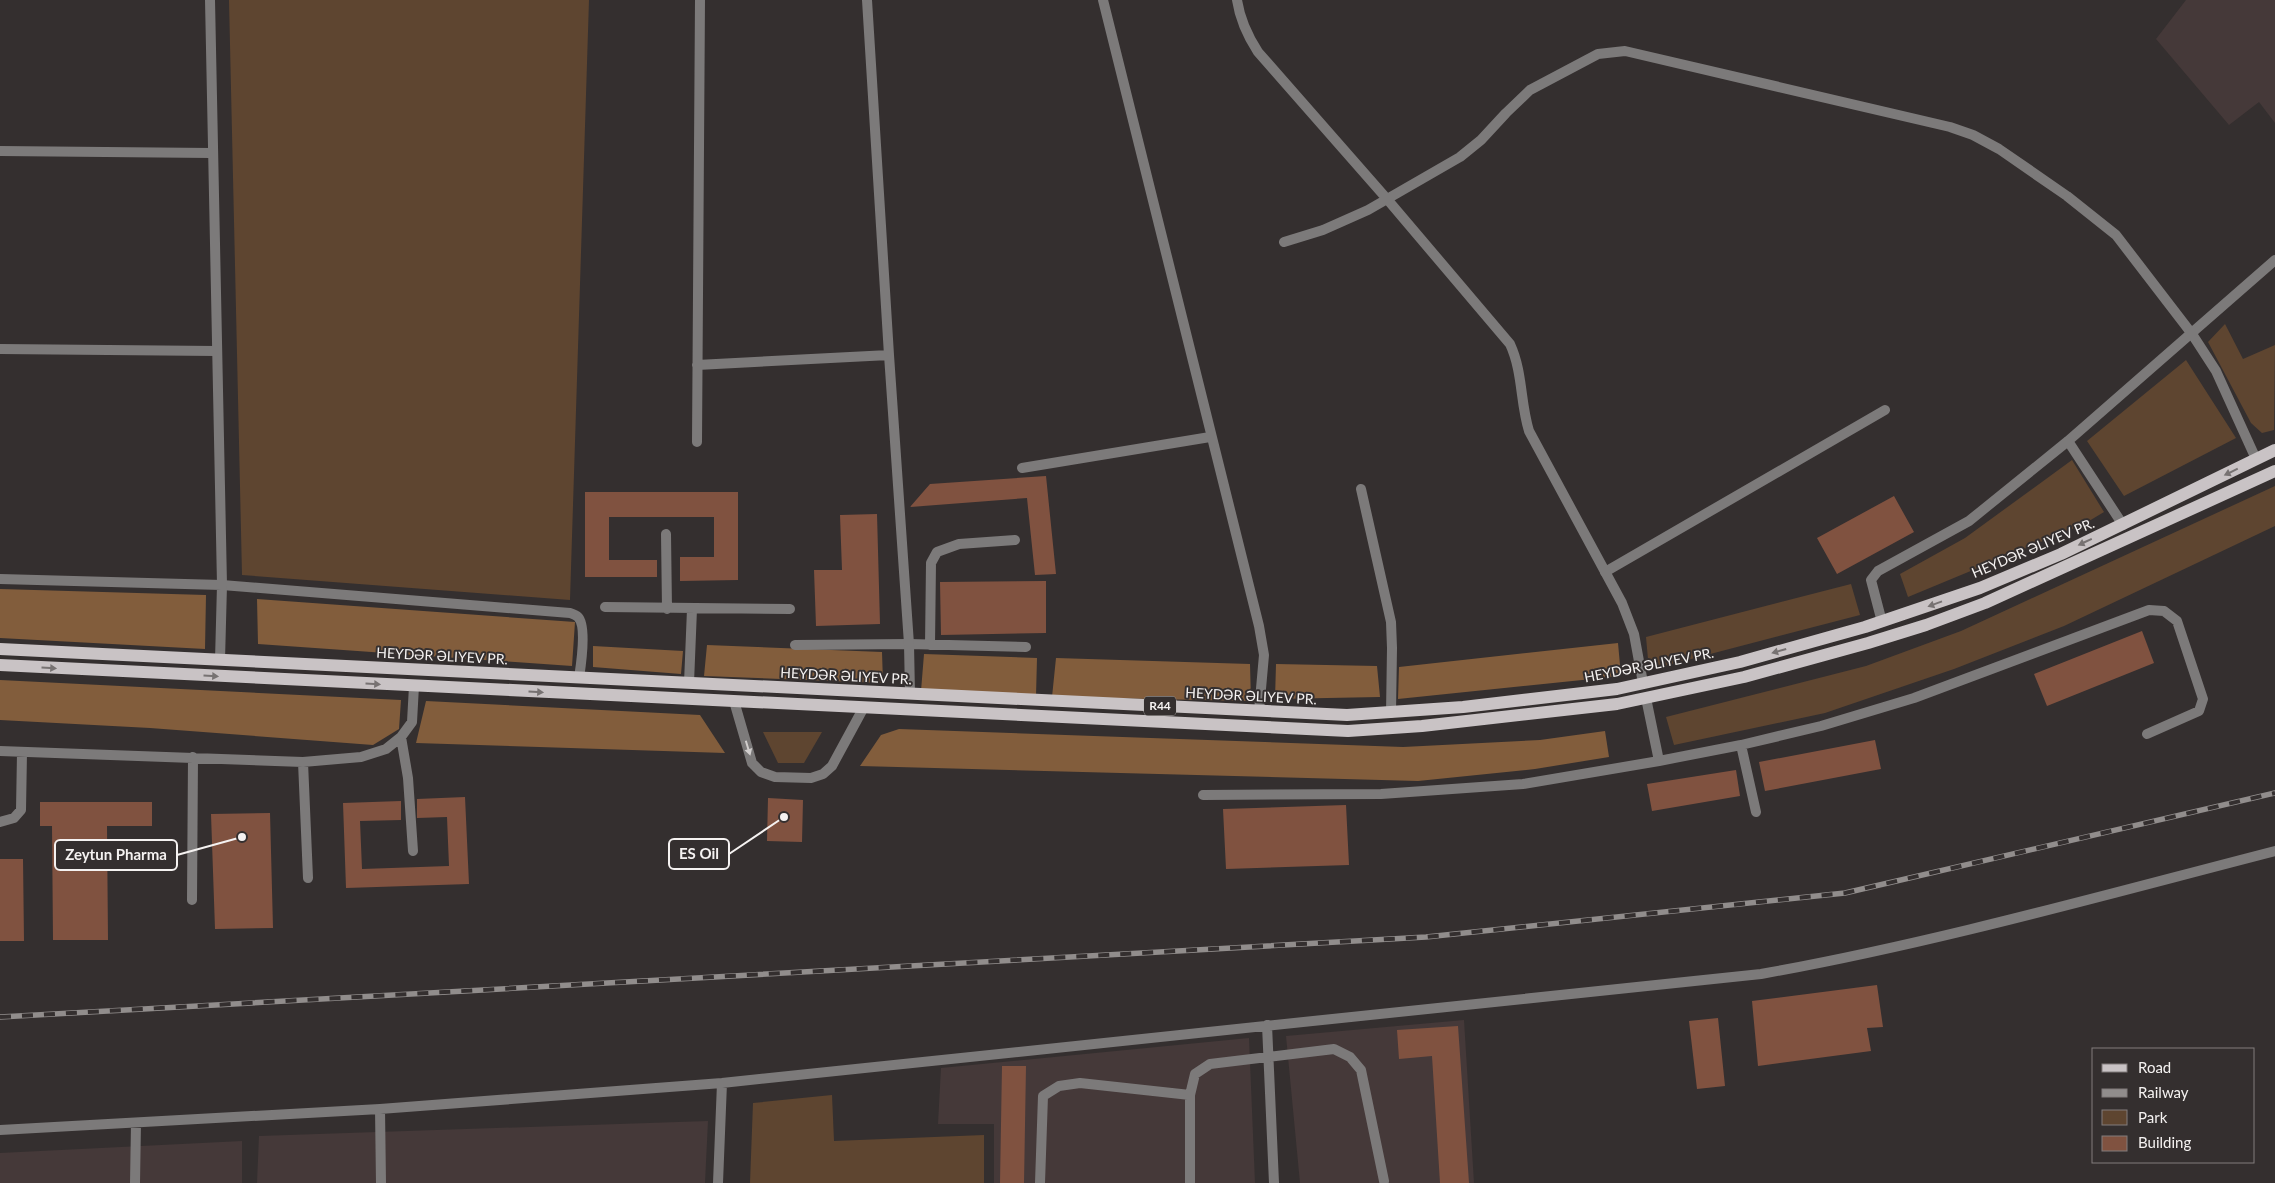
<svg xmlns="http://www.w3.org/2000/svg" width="2275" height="1183" font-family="Lato,sans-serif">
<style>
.built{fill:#453939}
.green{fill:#5e4530}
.forest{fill:#825d3c}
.building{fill:#805240}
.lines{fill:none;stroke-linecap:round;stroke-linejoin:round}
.lane{stroke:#7c7a7a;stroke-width:10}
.street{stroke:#7c7a7a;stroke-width:10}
.primary{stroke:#c9c3c5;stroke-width:12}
.rail-casing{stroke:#918d8c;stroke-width:5.5}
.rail{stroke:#342f2f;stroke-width:4;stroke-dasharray:11;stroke-linecap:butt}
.oneway{fill:#777272}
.oneway2{fill:#d1cecd}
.labels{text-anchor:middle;stroke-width:4;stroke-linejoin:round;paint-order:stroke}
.shield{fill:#342f2f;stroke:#bbb8b7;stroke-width:1}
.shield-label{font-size:12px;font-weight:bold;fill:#f5f2f1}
.street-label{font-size:14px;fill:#f5f2f1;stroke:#342f2f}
.leader{fill:none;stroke:#f5f2f1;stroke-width:2}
.callout-dot{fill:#f5f2f1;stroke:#342f2f;stroke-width:2}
.callout{fill:#342f2f;stroke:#f5f2f1;stroke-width:2}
.callout-label{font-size:15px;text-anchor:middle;font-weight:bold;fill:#f5f2f1}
</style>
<rect width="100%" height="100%" fill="#342f2f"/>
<path class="built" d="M2186,0H2275V123L2259,102L2229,125L2156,39Z
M1464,1020L1474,1183H1300L1286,1036Z
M1249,1038L1255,1183H994V1124H938L941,1068Z
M708,1121L705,1183H257L259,1136Z
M242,1141V1183H0V1153Z"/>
<path class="green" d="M229,0H589L570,600L242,575Z
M2225,324L2243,359L2275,345L2274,430L2262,433L2251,423L2208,342Z
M2186,360L2236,438L2124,496L2087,441Z
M2072,460L2104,512L2084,524L1908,597L1900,574L1965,538Z
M2275,486V526L2064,626L1954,669L1825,713L1674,745L1666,717L1866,666L1961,631Z
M1851,584L1860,615L1649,670L1646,637Z
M763,732H822L804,763H778Z
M832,1095L834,1141L984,1135V1183H750L753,1103Z"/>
<path class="forest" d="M0,589L206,595L205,649L0,638Z
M257,599L575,622L572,666L258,644Z
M1618,643L1621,676L1398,699L1399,667Z
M707,645L882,652L883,683L704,676Z
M593,646L683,651L681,674L593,667Z
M924,654L1037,658L1036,696L921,691Z
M1056,658L1250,664L1251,701L1052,697Z
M1276,664L1377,666L1380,697L1275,699Z
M0,680L401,700L399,729L373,745L150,728L0,720Z
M426,701L700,715L725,753L416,743Z
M899,729L1403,747L1540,740L1605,731L1609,757L1535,769L1418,781L860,766L881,735Z"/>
<path class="building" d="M1046,476L1056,574L1035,575L1027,498L910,507L930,484Z
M585,492H738V580L680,581V557H714V517H609V560H657V577H585Z
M1894,496L1914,532L1837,574L1817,538Z
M877,514L880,624L816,626L814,570H842L840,515Z
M1046,581V633L941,635L940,582Z
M2142,631L2154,663L2047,706L2034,674Z
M1875,740L1881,769L1765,791L1759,762Z
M1736,770L1740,796L1652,811L1647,784Z
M465,797L469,884L346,888L343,803L401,801V820L360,821L362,869L449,866L447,817L417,818V799Z
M768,798L803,800L802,842L767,841Z
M40,802H152V826H107L108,940H53L52,826H40Z
M1346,805L1349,865L1226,869L1223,809Z
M270,813L273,928L215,929L211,814Z
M0,859H23L24,941H0Z
M1877,985L1883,1027L1867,1028L1871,1051L1758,1066L1752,1001Z
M1718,1018L1725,1086L1697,1089L1689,1021Z
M1458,1026L1469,1183H1440L1432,1056L1399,1059L1397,1030Z
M1002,1066H1026L1024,1183H1000Z"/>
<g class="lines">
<path class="lane" d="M666,534L667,609
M1605,572L1885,410
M222,585L570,613C573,614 576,615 578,617C587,626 581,665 579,678
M605,607L790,609
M795,645L909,644L1026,647
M930,645L931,563L937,552L959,544L1015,540
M689,683L692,609
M1646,698L1659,761
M734,701L752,763L761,772L775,777L811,778L823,774L832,766L864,707
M401,737L408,778L413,851
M1741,745L1756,812
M0,751L303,762L361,757L386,749L401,737L412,722L414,686
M303,762L308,878
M1203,795L1381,794L1523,784L1659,761L1741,745L1821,726L1914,698L2149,610L2164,611L2177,621L2203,699L2199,711L2147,734
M0,822L14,818L21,810L22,753
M192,900L193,757
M1267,1025L1274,1183
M380,1109L381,1183
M0,1130L380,1109L722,1083L1761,974C1934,943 2104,895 2275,851
M135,1183L136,1123
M718,1183L722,1083
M1040,1183L1043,1096L1059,1086L1080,1083L1190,1095
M1190,1183V1095L1195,1074L1210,1064L1334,1049L1350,1057L1361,1070L1384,1181"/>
<path class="street" d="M210,0L222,585L220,660
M867,0L889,355L909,644L910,694
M1103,0L1259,626L1264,655L1259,711
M1237,0C1240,20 1247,35 1258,52L1387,199L1510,344C1523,372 1520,402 1529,431L1622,603L1634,634L1643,683
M0,151L211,153
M1284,242L1323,230L1368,210L1460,157L1481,140L1506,113L1530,90L1598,54L1625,51L1950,127L1973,135L1999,149L2067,196L2116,235L2192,334L2216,371L2256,459
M0,349L216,351
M697,365L889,355
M2068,441L2123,525
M697,442L700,0
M1022,468L1210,437
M1361,489L1391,622L1392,648L1391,713
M0,579L222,585
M1882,622L1871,580L1878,571L1969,521L2068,441L2275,260"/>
<path class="primary" d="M0,649L1347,715L1463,707L1617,689L1740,662L1865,627L1980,588L2061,554L2275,450
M0,665L1348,731L1422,726L1617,704L1744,677L1868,643L1926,625L1985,603L2275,471"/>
<g class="rail-casing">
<path id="rail" d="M0,1017L1426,937L1845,893L2275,793"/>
</g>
<use href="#rail" class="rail"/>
</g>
<defs><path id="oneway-solid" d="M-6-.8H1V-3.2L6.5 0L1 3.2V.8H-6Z" transform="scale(1.25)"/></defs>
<g class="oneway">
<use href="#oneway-solid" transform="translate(2231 472) rotate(154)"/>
<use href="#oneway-solid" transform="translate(2085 542) rotate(155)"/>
<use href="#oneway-solid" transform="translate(1935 604) rotate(160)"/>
<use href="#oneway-solid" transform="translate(1779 651) rotate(164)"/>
<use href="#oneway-solid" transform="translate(49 668) rotate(3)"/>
<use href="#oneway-solid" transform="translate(211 676) rotate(3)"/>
<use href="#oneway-solid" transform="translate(373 684) rotate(3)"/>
<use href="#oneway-solid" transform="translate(536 692) rotate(3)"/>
</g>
<use class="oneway2" href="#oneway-solid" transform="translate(748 748) rotate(73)"/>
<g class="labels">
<rect class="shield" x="1144" y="696.5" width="32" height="19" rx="4"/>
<g class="shield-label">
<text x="1160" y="710">R44</text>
</g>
<g class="street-label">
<text transform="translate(2033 548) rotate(-23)" y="5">HEYDƏR ƏLIYEV PR.</text>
<text transform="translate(442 656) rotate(3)" y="5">HEYDƏR ƏLIYEV PR.</text>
<text transform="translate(1649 665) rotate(-11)" y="5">HEYDƏR ƏLIYEV PR.</text>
<text transform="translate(846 676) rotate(3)" y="5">HEYDƏR ƏLIYEV PR.</text>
<text transform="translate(1251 696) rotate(3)" y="5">HEYDƏR ƏLIYEV PR.</text>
</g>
</g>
<path class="leader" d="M784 817L729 854M242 837L177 855"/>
<g class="callout-dot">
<circle cx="784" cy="817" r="5"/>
<circle cx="242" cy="837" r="5"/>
</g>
<g class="callout">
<rect x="669" y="839" width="60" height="30" rx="5"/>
<rect x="55" y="840" width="122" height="30" rx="5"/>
</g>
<g class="callout-label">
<text x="699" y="859">ES Oil</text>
<text x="116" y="860">Zeytun Pharma</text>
</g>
<rect x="2092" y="1048" width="162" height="115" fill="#342f2f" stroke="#817d7d"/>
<rect x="2102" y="1064" width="25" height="8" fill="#c9c3c5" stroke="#817d7d"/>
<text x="2138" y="1073" font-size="15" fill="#f5f2f1">Road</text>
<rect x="2102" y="1089" width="25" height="8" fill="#918d8c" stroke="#817d7d"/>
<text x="2138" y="1098" font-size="15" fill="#f5f2f1">Railway</text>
<rect x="2102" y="1110" width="25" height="15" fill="#5e4530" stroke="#817d7d"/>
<text x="2138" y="1123" font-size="15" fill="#f5f2f1">Park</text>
<rect x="2102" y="1136" width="25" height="15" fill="#805240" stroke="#817d7d"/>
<text x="2138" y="1148" font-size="15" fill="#f5f2f1">Building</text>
</svg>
